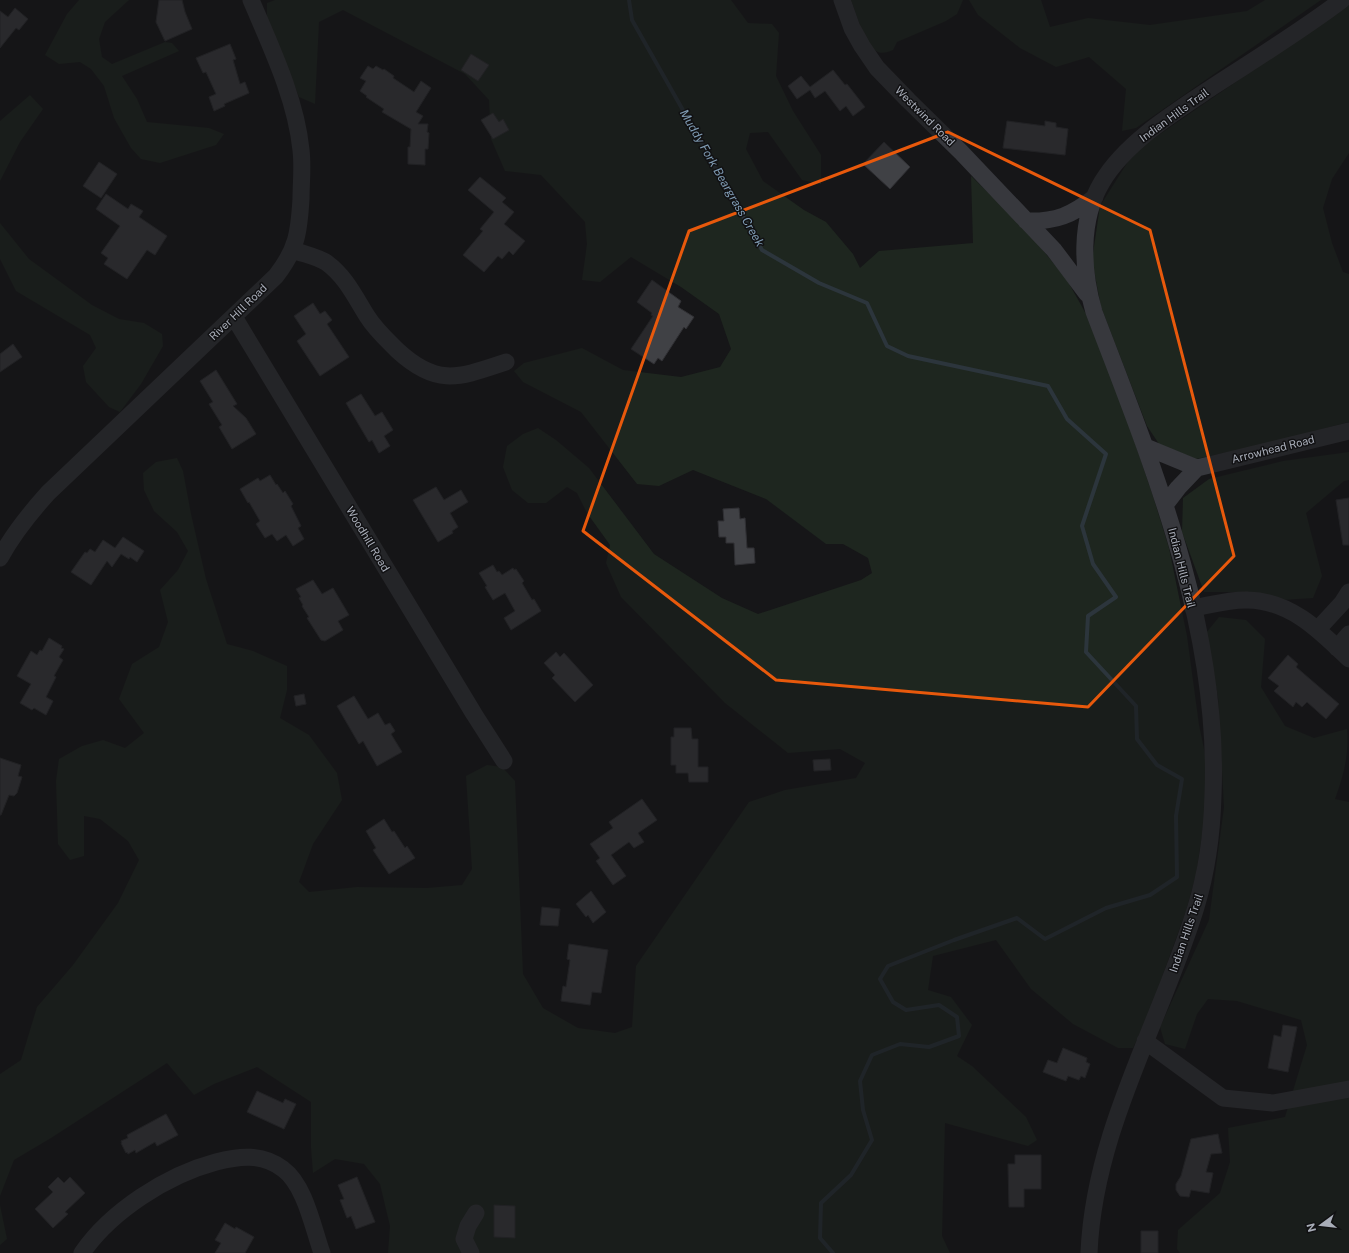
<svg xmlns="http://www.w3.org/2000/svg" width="1349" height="1253" font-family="'Public Sans',sans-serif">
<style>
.green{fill:#1e261f}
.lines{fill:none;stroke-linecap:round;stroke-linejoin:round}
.stream{stroke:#2c353c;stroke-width:4}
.building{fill:#404145;stroke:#303034}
.minor{stroke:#37383d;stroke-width:17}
.marked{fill:none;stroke:#e8590c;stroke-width:3;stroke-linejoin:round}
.labels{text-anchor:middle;stroke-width:3;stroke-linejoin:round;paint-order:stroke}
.street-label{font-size:11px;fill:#a8adb8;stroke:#111113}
.water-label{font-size:12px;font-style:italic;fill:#7f9bb3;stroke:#111113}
</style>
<rect width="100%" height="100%" fill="#161618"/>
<path class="green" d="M79,0H129L105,22L99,39L102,57L112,64L165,42L172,43L179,51L122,76L137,99L147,122L209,128L224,134L216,145L160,163L141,159L131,148L114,118L104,86L91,69L80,62L59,64L45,55L67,14Z
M275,0H731L748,23L772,24L779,33L776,76L793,111L821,155V184L802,180L768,132L750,133L746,149L763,181L804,210L826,222L853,254L860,268L879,251L973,243L971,176L1025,228L1067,280L1085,312L1115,384L1153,496L1169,548L1187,636L1199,725L1208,768L1204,822L1196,875L1186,911L1148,1016L1133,1048H1118L1073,1024L1031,989L996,940L933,956L928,990L951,997L972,1025L957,1056L972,1066L1026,1117L1037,1140L1028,1146L945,1123L942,1236L950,1253H388L390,1226L380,1184L364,1164L335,1159L313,1173L311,1148V1102L257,1067L214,1084L194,1095L167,1063L51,1138L14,1160L0,1196V1074L21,1060L37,1007L73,965L118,903L139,860L128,841L100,819L84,816V856L70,860L58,844L56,781L59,759L82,746L103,740L125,748L144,733L119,699L132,664L159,647L168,622L160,590L178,570L188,551L177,532L154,511L144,490L143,473L156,462L177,458L183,471L191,514L206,579L227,644L253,651L287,666V690L280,718L309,735L337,773L342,800L313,844L299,882L309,892L357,887L427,888L462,885L472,869L466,776L487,765L502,767L515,781L523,974L543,1008L578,1028L615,1033L632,1027L636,966L749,802L785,790L856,778L865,763L840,749L788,753L725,703L621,597L606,563L610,545L587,513L577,493L567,487L546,503H528L512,490L503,467L507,446L523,434L538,428L556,440L589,468L654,554L722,598L758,614L861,580L872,573L868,558L843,544H826L766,499L693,470L659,486L637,484L581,412L523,382L514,371L524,363L582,348L623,370L681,377L720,367L731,349L719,314L681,287L631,257L600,282L582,280L587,244L585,222L541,175L505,171L491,139L489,100L465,74L343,10L319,22L315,104L299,97L267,19V3Z
M851,0H963L957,14L946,21L897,42L893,50C888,52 883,54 878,52C865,47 856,13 851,0Z
M969,0H1041L1050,27L1088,18L1150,25L1247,11L1265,0H1321L1136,128L1122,131L1126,89L1089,57L1056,67L1020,48L978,15Z
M1349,4V153L1332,179L1323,208L1332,243L1343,272L1349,274V422L1261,445L1196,459L1159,444L1147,426L1101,307L1092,260L1100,206L1134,152Z
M30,95L43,109L20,142L0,181V121Z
M0,223L29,259L92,305L119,319L144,323L162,334L163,346L141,384L120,412L109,407L86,382L83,366L96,348L90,335L16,291L0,259Z
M1349,452V480L1344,481L1306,513L1322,576L1313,598L1282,600L1247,592H1204L1182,532L1183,498L1209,479L1283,461Z
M1219,617L1246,620L1265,639L1261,687L1285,726L1314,738L1347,729C1349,755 1344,774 1335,799L1349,802V1253H1180L1177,1249L1178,1230L1220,1193L1230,1162L1228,1128L1285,1117L1307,1045L1301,1020L1237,1001L1208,999L1197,1014L1185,1049L1165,1044L1160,1027L1209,920L1224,807L1218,698L1206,633Z
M0,1205L7,1239L0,1245Z"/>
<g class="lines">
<path class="stream" d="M629,0L632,20L762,250L819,283L867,303L887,346L908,356L1048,386L1067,419L1106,454L1082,526L1093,564L1116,597L1088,616L1086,652L1136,706L1137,739L1157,765L1182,779L1176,816L1177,877L1150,895L1106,908L1045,939L1017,918L954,940L888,966L880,979L893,1002L906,1010L939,1005L957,1017L959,1036L929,1047L900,1044L872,1055L860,1081L863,1110L872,1140L851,1175L821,1203L820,1238L833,1253"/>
</g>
<path class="building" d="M159,0H182L185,12L192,29L165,41L156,22Z
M15,8L28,19L19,30L16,28L0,48V11L8,17Z
M230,44L236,59L233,60L240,84L245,82L249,93L224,104L225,106L214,111L209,97L216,94L206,72L203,73L196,58Z
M471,54L489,65L478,81L461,70Z
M368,66L373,69L376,66L383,70L384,69L394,76L393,78L414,92L421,81L431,88L416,112L423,116L418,124H428L427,132L429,133L428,149H425V165L408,164V147H410L411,129L382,112L384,109L366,97L367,96L360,91L366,81L360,78Z
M833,70L845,85L847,84L865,107L853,116L846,106L840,111L825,91L815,98L810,90L797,99L788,86L801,76L810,87Z
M493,113L499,122L503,119L509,130L493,139L481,120Z
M1007,121L1045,126V121L1056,123V127L1068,129L1065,155L1003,148Z
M884,142L910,167L890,189L863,164Z
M99,162L117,174L101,198L83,186Z
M480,177L506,198L502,202L514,212L504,224L525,241L513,255L509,251L502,259L498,256L484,272L463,255L483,231L480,229L494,212L468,190Z
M106,194L128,209L131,204L143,211L139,217L167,236L155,255L147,250L127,279L104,264L108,258L101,253L120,226L96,209Z
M652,280L681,301L678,307L694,317L686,329L684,327L662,361L658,358L654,364L631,349L653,316L651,315L652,313L637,302Z
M313,303L320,314L325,311L332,320L327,324L349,357L320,376L297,341L306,334L294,316Z
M13,344L22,357L0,372V354Z
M216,370L237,404L233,406L246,418L256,434L232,449L219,427L222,425L209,404L213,402L200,381Z
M361,394L375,416L382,412L393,430L384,436L390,446L379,453L372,440L369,442L346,403Z
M270,475L276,485L277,484L283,493L285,491L293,504L291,506L301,526L298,528L304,539L293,546L286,535L277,541L272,534L265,538L256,524L260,521L249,502L248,503L240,489L258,478L260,481Z
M436,487L444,500L461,490L468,502L450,513L458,527L452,531L453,533L438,542L413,500Z
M1349,498V545H1343L1336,500Z
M739,508L740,519L745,518L747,548H754L755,563L735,565L734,543H726V537H719L718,521H724L723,509Z
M123,537L144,551L137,562L130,557L129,559L121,554L112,567L107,561L91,585L71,572L85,552L87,553L90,549L95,552L103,540L115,548Z
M493,565L497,572L499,571L502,575L513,568L514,570L516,569L524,581L522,583L532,600L534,599L541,611L511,630L504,618L515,611L505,593L493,600L485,587L487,586L479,573Z
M313,580L322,594L333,588L349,615L338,621L343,630L325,641L321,640L307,618L309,617L302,606L303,605L299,598L301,597L296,589Z
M49,638L62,646L61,648L64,649L59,657L63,660L55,674L54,676L56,677L46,697L53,701L46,715L34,708L32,710L20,703L31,684L17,676L31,651L37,655L40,650L42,651Z
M556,652L560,657L564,653L593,685L575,702L552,678L555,675L544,663Z
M1288,655L1298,664L1296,667L1339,704L1326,719L1307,702L1302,707L1296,702L1293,707L1274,691L1279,686L1268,678Z
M304,694L306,704L296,706L294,696Z
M354,696L368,719L378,713L385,725L390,723L395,731L391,734L402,752L377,766L363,741L359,744L337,706Z
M674,728H691L692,739H698V767H708V782H689L688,773H676V765H671V737H674Z
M0,758L21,765L18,776L22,777L17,793L14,796L9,795L1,815H0Z
M830,759L831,770L814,771L813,760Z
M642,799L657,820L638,833L644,842L634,848L629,842L611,855L626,876L613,885L596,861L600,858L590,844L613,828L609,822Z
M384,819L392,832L394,831L405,848L407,846L415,858L389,874L373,850L376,848L366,831Z
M591,891L606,912L593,923L588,915L586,917L576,904Z
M542,907L560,909L558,926L540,925Z
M569,944L608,950L601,993L592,992L590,1005L561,1001L563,986L566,987L570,960L567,959Z
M1283,1025L1297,1027L1288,1072L1268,1068L1274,1035L1281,1037Z
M1063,1048L1087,1058L1086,1062L1090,1064L1085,1078L1081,1076L1079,1080L1068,1076L1066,1081L1043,1072L1048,1060L1057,1063Z
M257,1091L283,1103L285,1099L296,1104L284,1129L247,1112Z
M166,1114L178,1135L157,1146L155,1142L136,1153L135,1150L128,1154L127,1152L126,1153L121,1143H122L121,1141L128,1138L127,1135Z
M1218,1134L1222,1153L1211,1154L1206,1172L1213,1173L1209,1193L1191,1190L1189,1197L1180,1196L1176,1190V1184L1181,1176L1191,1139Z
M1015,1155H1041V1189H1024V1207H1009L1008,1164H1015Z
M58,1177L64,1183L70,1177L85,1193L65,1212L68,1214L53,1228L35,1209L53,1192L48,1187Z
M357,1177L375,1222L356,1229L351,1216L347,1218L340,1200L344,1199L338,1185Z
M494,1205L515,1206V1238L494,1237Z
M225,1223L235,1229L236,1227L254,1237L245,1253H215L221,1243L215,1240Z
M1141,1231H1158V1253H1141Z"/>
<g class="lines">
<path class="minor" d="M842,0L852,28L862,46L877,68L908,100L961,152L1054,250L1087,294
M1026,221C1056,222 1072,215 1095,197
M293,250C303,254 319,257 327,263C346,277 355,297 367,316C375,329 386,339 397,350C437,387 458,378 506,362
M234,317L474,714L504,761
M1146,447L1197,468
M1165,505L1178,488L1197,468L1349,431
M0,558C13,534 30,513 48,493L276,276C297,249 299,232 301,199C301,183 303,167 301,150C296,99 271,47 251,0
M1193,608C1211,605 1230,599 1248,600C1291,601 1320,631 1349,659
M1318,629L1342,603L1349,592
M1337,648L1349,634
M1145,1041L1223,1098L1273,1103L1349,1089
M82,1253C111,1211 167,1175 216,1162C239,1156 262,1153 283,1169C305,1185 313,1228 322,1253
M471,1253L464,1239L468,1226L476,1213
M1089,1253C1094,1130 1161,1022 1196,907C1207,871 1212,833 1213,795C1220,628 1153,466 1094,312C1082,271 1079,220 1102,182C1126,142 1175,112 1214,86C1257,58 1301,31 1342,0"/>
</g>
<path d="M0 0H1349V1253H0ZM948,132L1150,230L1234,556L1088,707L776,680L583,531L689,231Z" fill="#161618" fill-opacity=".55" fill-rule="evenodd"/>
<path class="marked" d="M948,132L1150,230L1234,556L1088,707L776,680L583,531L689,231Z"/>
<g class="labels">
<g class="street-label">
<text transform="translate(1174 115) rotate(-36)" y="4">Indian Hills Trail</text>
<text transform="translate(925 116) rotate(45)" y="4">Westwind Road</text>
<text transform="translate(238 312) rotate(-44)" y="4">River Hill Road</text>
<text transform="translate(1273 449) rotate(-14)" y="4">Arrowhead Road</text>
<text transform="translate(368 539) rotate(59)" y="4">Woodhill Road</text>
<text transform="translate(1182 568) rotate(76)" y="4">Indian Hills Trail</text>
<text transform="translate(1186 933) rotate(-71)" y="4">Indian Hills Trail</text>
</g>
<g class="water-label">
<text transform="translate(722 178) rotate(60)" y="4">Muddy Fork Beargrass Creek</text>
</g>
</g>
<g transform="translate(1321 1225) rotate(255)" stroke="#111113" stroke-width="3" paint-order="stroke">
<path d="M0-3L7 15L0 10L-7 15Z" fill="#a8adb8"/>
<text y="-6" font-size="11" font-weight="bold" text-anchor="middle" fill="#a8adb8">N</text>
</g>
</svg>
